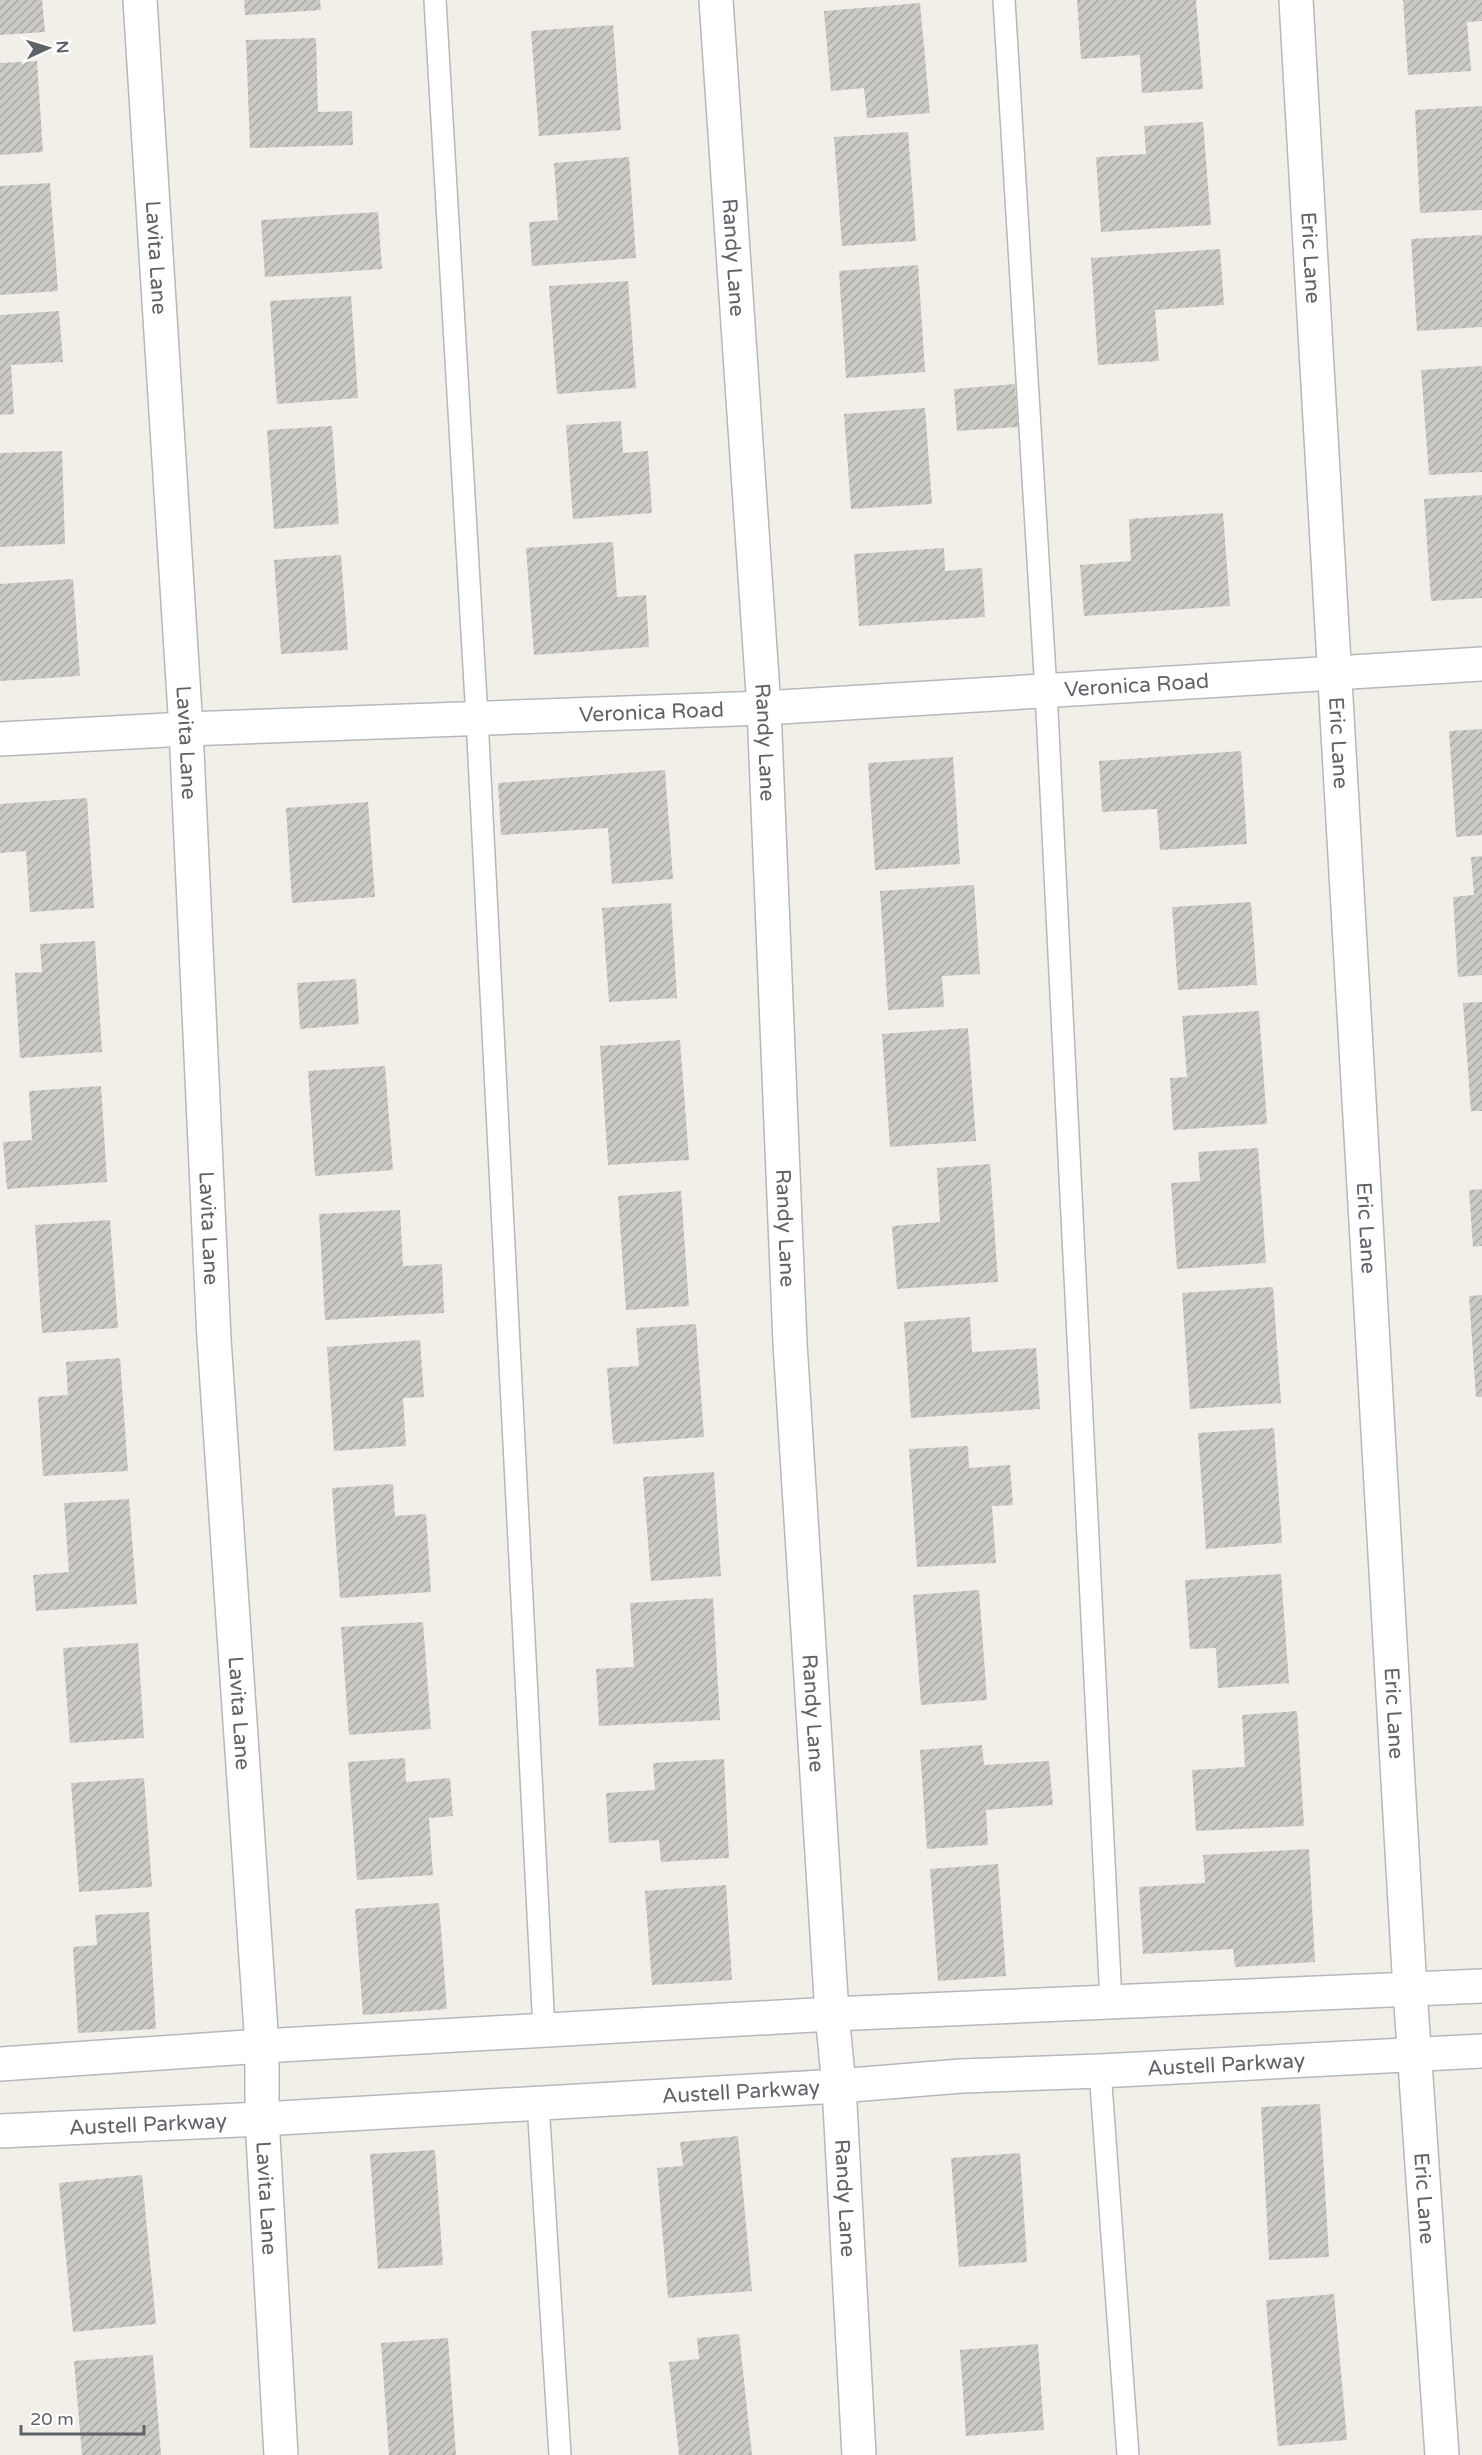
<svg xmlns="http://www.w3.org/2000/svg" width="1482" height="2455" font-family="'Varela Round',sans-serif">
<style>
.building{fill:url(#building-hatch)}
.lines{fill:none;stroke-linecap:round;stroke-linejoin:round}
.lane-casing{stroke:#b5b8bc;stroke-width:24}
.street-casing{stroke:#b5b8bc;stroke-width:36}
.lane{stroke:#fff;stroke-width:21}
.street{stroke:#fff;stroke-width:33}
.labels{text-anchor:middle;stroke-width:5;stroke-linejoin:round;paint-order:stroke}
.street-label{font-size:21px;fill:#5f6368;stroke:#fff}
</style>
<defs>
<pattern id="building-hatch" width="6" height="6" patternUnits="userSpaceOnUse" patternTransform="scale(1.5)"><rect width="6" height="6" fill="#cccac5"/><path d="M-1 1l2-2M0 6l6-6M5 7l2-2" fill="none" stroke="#a9a8a4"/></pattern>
</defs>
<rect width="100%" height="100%" fill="#f1efe8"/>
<path class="building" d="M0,0H42L45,32L0,35Z
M244,0H320L321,10L245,15Z
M1077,0H1196L1203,89L1142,93L1140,55L1081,59Z
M1403,0H1482V21L1467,22L1471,71L1408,75Z
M920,3L930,113L867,118L864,88L831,91L824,11Z
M613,25L621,130L539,136L531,31Z
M316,38L318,112L352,111L353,145L250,148L246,40Z
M37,61L43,152L0,155V63Z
M1482,106V210L1420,213L1415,110Z
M1203,122L1211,225L1101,232L1096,157L1146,154L1144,126Z
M908,132L916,241L842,246L834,137Z
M629,157L636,258L532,266L529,222L558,220L554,163Z
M50,183L58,291L0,295V186Z
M378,212L382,269L265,277L261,220Z
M1482,235V327L1417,331L1411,239Z
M1220,249L1224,305L1155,310L1159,361L1098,365L1091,258Z
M918,265L925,372L846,378L839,271Z
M628,281L636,388L557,394L549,286Z
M351,296L358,398L277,404L270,301Z
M59,311L63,362L11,365L14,414L0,415V315Z
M1482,366V472L1429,475L1421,370Z
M1015,384L1018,427L957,431L954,389Z
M925,408L932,504L851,509L844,414Z
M621,421L623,453L648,451L652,513L573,519L566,425Z
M332,426L339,524L274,529L267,430Z
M62,451L65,544L0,547V453Z
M1482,495V598L1431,601L1424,499Z
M1223,513L1230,606L1084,616L1080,565L1131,561L1129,519Z
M613,542L617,597L646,595L649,647L534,655L526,548Z
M944,548L945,571L982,568L985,617L859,626L854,554Z
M341,555L348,650L281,654L274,560Z
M73,579L80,676L0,681V584Z
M1482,729V835L1456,837L1449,731Z
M1241,751L1247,844L1160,850L1157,809L1102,812L1099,761Z
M953,757L960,864L875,870L868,763Z
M665,770L673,879L612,884L608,828L501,835L498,783Z
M87,798L94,908L30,912L26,851L0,853V804Z
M368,802L375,897L292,903L286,808Z
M1482,856V975L1458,977L1453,897L1474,895L1471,857Z
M974,885L980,974L942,976L944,1007L888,1010L880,891Z
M1251,902L1257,985L1178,990L1172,907Z
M671,903L677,998L609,1002L602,908Z
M95,941L102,1052L20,1058L15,973L42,972L40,944Z
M356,979L359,1024L300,1029L297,983Z
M1482,1002V1111H1471L1463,1003Z
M1259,1011L1267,1124L1173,1130L1170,1078L1187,1077L1182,1016Z
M968,1028L976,1141L890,1147L882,1034Z
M680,1040L689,1160L608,1165L600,1046Z
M385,1066L393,1170L315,1176L308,1071Z
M101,1086L107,1182L7,1189L3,1142L32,1140L29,1091Z
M1258,1148L1266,1263L1177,1269L1171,1183L1200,1181L1198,1152Z
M990,1164L998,1282L897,1289L892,1226L940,1222L937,1168Z
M1482,1189V1246L1473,1247L1469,1190Z
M681,1191L689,1306L626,1310L618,1196Z
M400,1210L403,1266L442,1264L444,1313L325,1320L319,1214Z
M110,1220L118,1328L42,1333L35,1225Z
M1273,1287L1281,1403L1190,1409L1182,1293Z
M1482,1295V1397H1476L1469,1296Z
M970,1317L972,1352L1036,1348L1040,1409L911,1418L904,1322Z
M696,1324L704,1437L613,1444L607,1368L639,1366L636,1328Z
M420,1340L424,1397L403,1398L406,1446L334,1451L327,1347Z
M120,1358L128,1471L43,1476L38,1397L68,1395L66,1362Z
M1274,1428L1282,1543L1206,1549L1198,1433Z
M968,1446L969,1468L1010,1465L1013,1505L992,1506L996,1563L917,1567L909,1449Z
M714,1472L721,1576L651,1581L643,1477Z
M393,1484L395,1516L426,1514L431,1592L340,1598L332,1488Z
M129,1499L137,1604L36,1611L33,1575L69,1572L64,1503Z
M1281,1574L1289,1683L1218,1688L1216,1648L1190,1649L1185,1580Z
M979,1590L987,1700L921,1705L913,1595Z
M713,1598L720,1720L599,1726L596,1669L634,1667L630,1603Z
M423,1622L431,1729L349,1735L341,1627Z
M138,1643L144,1738L70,1743L63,1648Z
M1297,1711L1304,1826L1196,1831L1192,1770L1245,1767L1242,1715Z
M982,1745L984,1765L1049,1761L1053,1805L986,1810L988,1845L927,1849L920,1750Z
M405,1758L406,1782L450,1778L453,1816L429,1818L433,1875L357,1880L348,1762Z
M724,1759L729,1858L661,1862L659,1840L609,1843L606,1793L655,1790L653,1763Z
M144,1778L152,1887L79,1892L71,1783Z
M1309,1849L1315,1962L1235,1967L1233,1949L1143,1954L1139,1887L1205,1883L1203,1855Z
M998,1864L1006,1976L938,1981L930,1869Z
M726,1885L732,1980L652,1985L645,1891Z
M439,1903L447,2009L363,2015L355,1909Z
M149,1912L156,2029L78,2033L73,1947L97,1945L95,1915Z
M1320,2104L1329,2257L1269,2260L1261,2107Z
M738,2136L752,2291L668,2298L657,2168L683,2166L680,2142Z
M435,2150L443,2265L378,2269L370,2154Z
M1020,2153L1027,2262L959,2267L951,2158Z
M142,2175L156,2324L73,2332L59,2183Z
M1334,2294L1347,2440L1278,2446L1266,2300Z
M739,2334L752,2455H679L669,2362L699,2359L697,2338Z
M448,2338L456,2455H389L381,2343Z
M1038,2344L1044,2430L966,2436L960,2350Z
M153,2355L161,2455H82L74,2361Z"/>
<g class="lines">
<g class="lane-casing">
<path id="lane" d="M435,0L477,718L544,2030
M1004,0L1046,691L1111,2002
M1100,2071L1128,2455
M538,2103L560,2455"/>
</g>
<g class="street-casing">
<g id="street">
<path id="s1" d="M140,0L186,729L214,1339L262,2046V2119L281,2455"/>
<path id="s2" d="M716,0L764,708L790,1343L832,2014L839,2086L859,2455"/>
<path id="s3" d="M1296,0L1410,1990L1442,2455"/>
<path id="s4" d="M0,739L186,729L764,708L1482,664"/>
<path d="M0,2064L262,2046L832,2014L1482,1986"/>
<path id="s5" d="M0,2131L262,2119L839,2086L961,2076L1100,2071L1482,2051"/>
</g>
</g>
<use href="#lane" class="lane"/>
<use href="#street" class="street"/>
</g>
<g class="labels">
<g class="street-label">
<text dy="7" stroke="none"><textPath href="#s1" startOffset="258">Lavita Lane</textPath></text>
<text dy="7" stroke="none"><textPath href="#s2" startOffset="258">Randy Lane</textPath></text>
<text dy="7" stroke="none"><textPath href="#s3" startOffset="258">Eric Lane</textPath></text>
<text dy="7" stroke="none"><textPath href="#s4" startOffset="1138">Veronica Road</textPath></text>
<text dy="7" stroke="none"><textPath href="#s4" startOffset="652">Veronica Road</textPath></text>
<text dy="7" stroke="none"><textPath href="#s1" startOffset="744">Lavita Lane</textPath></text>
<text dy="7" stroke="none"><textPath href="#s2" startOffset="744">Randy Lane</textPath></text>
<text dy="7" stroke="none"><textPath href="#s3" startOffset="744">Eric Lane</textPath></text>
<text dy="7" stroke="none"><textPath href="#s1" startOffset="1230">Lavita Lane</textPath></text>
<text dy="7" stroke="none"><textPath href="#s2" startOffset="1230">Randy Lane</textPath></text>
<text dy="7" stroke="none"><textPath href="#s3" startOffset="1230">Eric Lane</textPath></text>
<text dy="7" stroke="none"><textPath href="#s1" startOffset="1716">Lavita Lane</textPath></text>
<text dy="7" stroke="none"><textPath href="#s2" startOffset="1716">Randy Lane</textPath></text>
<text dy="7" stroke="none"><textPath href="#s3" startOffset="1716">Eric Lane</textPath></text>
<text dy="7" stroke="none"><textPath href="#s5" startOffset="1228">Austell Parkway</textPath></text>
<text dy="7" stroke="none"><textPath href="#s5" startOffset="742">Austell Parkway</textPath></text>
<text dy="7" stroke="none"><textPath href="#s5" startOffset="148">Austell Parkway</textPath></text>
<text dy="7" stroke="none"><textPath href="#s1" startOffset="2202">Lavita Lane</textPath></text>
<text dy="7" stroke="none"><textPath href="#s2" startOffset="2202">Randy Lane</textPath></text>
<text dy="7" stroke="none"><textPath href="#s3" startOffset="2202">Eric Lane</textPath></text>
</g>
</g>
<g transform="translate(48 48) rotate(86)" stroke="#ffffff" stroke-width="4.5" paint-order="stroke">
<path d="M0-4.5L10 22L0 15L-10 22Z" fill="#5f6368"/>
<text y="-9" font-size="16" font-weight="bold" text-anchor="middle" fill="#5f6368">N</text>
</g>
<path d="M21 2425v9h123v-9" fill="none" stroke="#5f6368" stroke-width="3"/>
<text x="30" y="2425" font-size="18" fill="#5f6368" stroke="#ffffff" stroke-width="4.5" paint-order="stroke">20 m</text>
</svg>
